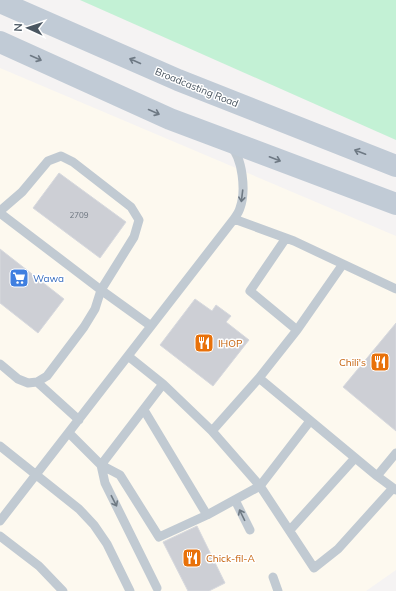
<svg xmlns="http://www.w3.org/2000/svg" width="396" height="591" font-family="Mulish,sans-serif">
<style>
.commercial{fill:#fdf9ef}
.green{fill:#c3f1d5}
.building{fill:#cdcfd5;stroke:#d7d9de}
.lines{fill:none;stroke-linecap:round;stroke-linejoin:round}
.service{stroke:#c1cad2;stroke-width:9}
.secondary{stroke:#c1cbd6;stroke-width:22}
.oneway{stroke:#6e7984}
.oneway2{stroke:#6e7983}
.labels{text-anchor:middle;stroke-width:3;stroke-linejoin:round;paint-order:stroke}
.number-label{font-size:8px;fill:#6b747e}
.street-label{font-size:10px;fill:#4a5661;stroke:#fff}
.shop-label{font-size:10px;fill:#366cbe;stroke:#fff;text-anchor:start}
.food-label{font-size:10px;fill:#c56008;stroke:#fff;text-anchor:start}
</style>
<rect width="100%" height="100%" fill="#f5f3f3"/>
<path class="commercial" d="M0,68L396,236V570L366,591H0Z"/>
<path class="green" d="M80,0H396V140Z"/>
<path class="building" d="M59,173L126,222L100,258L33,208Z
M0,249L64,299L38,333L0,303Z
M195,299L212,311L216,305L231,316L226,322L249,340L213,386L160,345Z
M396,323V431L343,387Z
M197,526L225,583L209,591H188L163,542Z"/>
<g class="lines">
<path class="service" d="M0,211L22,192L48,161L61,156L73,162L131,207L139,220L134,237L101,290L95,309L84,327L47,376L37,382L28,383L18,379L0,364
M0,213L101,290L151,326
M234,219L294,241L396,289
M297,330L343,264
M128,356L163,384L212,431L259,378L377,476L396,490
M259,378L297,330L250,291L286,238
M37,382L79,420
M144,410L207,515
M212,431L260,486L314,568L338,549L393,488
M69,433L101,465L163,384
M0,446L79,509L94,525L107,544L130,591
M101,465L120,475L159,537L207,515L260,486L310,421
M101,465L105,483L157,588
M377,476L396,453
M235,500L250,530
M0,521L234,219C236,216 239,212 240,208C246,192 243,157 230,146
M290,530L355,458
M0,536L39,566L63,591
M273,577L278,591"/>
<path class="secondary" d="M0,2L178,80L396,166
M0,42L170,119L396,204"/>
</g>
<defs><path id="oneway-shaft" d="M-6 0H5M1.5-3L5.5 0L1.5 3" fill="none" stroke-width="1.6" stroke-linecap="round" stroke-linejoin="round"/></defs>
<g class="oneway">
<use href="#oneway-shaft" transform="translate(36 58) rotate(24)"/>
<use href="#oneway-shaft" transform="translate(135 61) rotate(-156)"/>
<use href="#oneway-shaft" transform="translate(154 112) rotate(24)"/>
<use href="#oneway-shaft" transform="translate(360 152) rotate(-159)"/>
<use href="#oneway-shaft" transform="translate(275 159) rotate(21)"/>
</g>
<g class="oneway2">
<use href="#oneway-shaft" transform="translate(242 196) rotate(97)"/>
<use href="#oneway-shaft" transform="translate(114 501) rotate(63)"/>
<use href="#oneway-shaft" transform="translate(242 515) rotate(-116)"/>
</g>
<defs>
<g id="supermarket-square" transform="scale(1)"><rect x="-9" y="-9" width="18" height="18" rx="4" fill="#3f7fe0" stroke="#fff"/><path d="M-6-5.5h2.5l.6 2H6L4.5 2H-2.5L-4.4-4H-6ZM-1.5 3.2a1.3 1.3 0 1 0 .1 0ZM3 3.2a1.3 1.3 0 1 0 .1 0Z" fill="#fff"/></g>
<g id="restaurant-square" transform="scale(1)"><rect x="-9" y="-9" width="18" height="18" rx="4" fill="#e8710a" stroke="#fff"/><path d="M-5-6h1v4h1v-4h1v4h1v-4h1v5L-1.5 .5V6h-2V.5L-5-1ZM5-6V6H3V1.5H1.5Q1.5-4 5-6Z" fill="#fff"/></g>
</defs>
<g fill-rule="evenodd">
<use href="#supermarket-square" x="19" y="278"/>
<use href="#restaurant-square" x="204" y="343"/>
<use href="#restaurant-square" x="380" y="362"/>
<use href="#restaurant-square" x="192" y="558"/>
</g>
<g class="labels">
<g class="number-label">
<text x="79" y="218">2709</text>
</g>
<g class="street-label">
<text transform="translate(197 87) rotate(22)" y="4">Broadcasting Road</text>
</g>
<g class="shop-label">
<text x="33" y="282">Wawa</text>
</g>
<g class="food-label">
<text x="218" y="347">IHOP</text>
<text x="366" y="366" text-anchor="end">Chili's</text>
<text x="206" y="562">Chick-fil-A</text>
</g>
</g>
<g transform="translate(28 28) rotate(273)" stroke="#ffffff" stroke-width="3" paint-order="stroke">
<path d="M0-3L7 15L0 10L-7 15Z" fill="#4a5661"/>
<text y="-6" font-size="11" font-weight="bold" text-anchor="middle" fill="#4a5661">N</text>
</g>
</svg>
